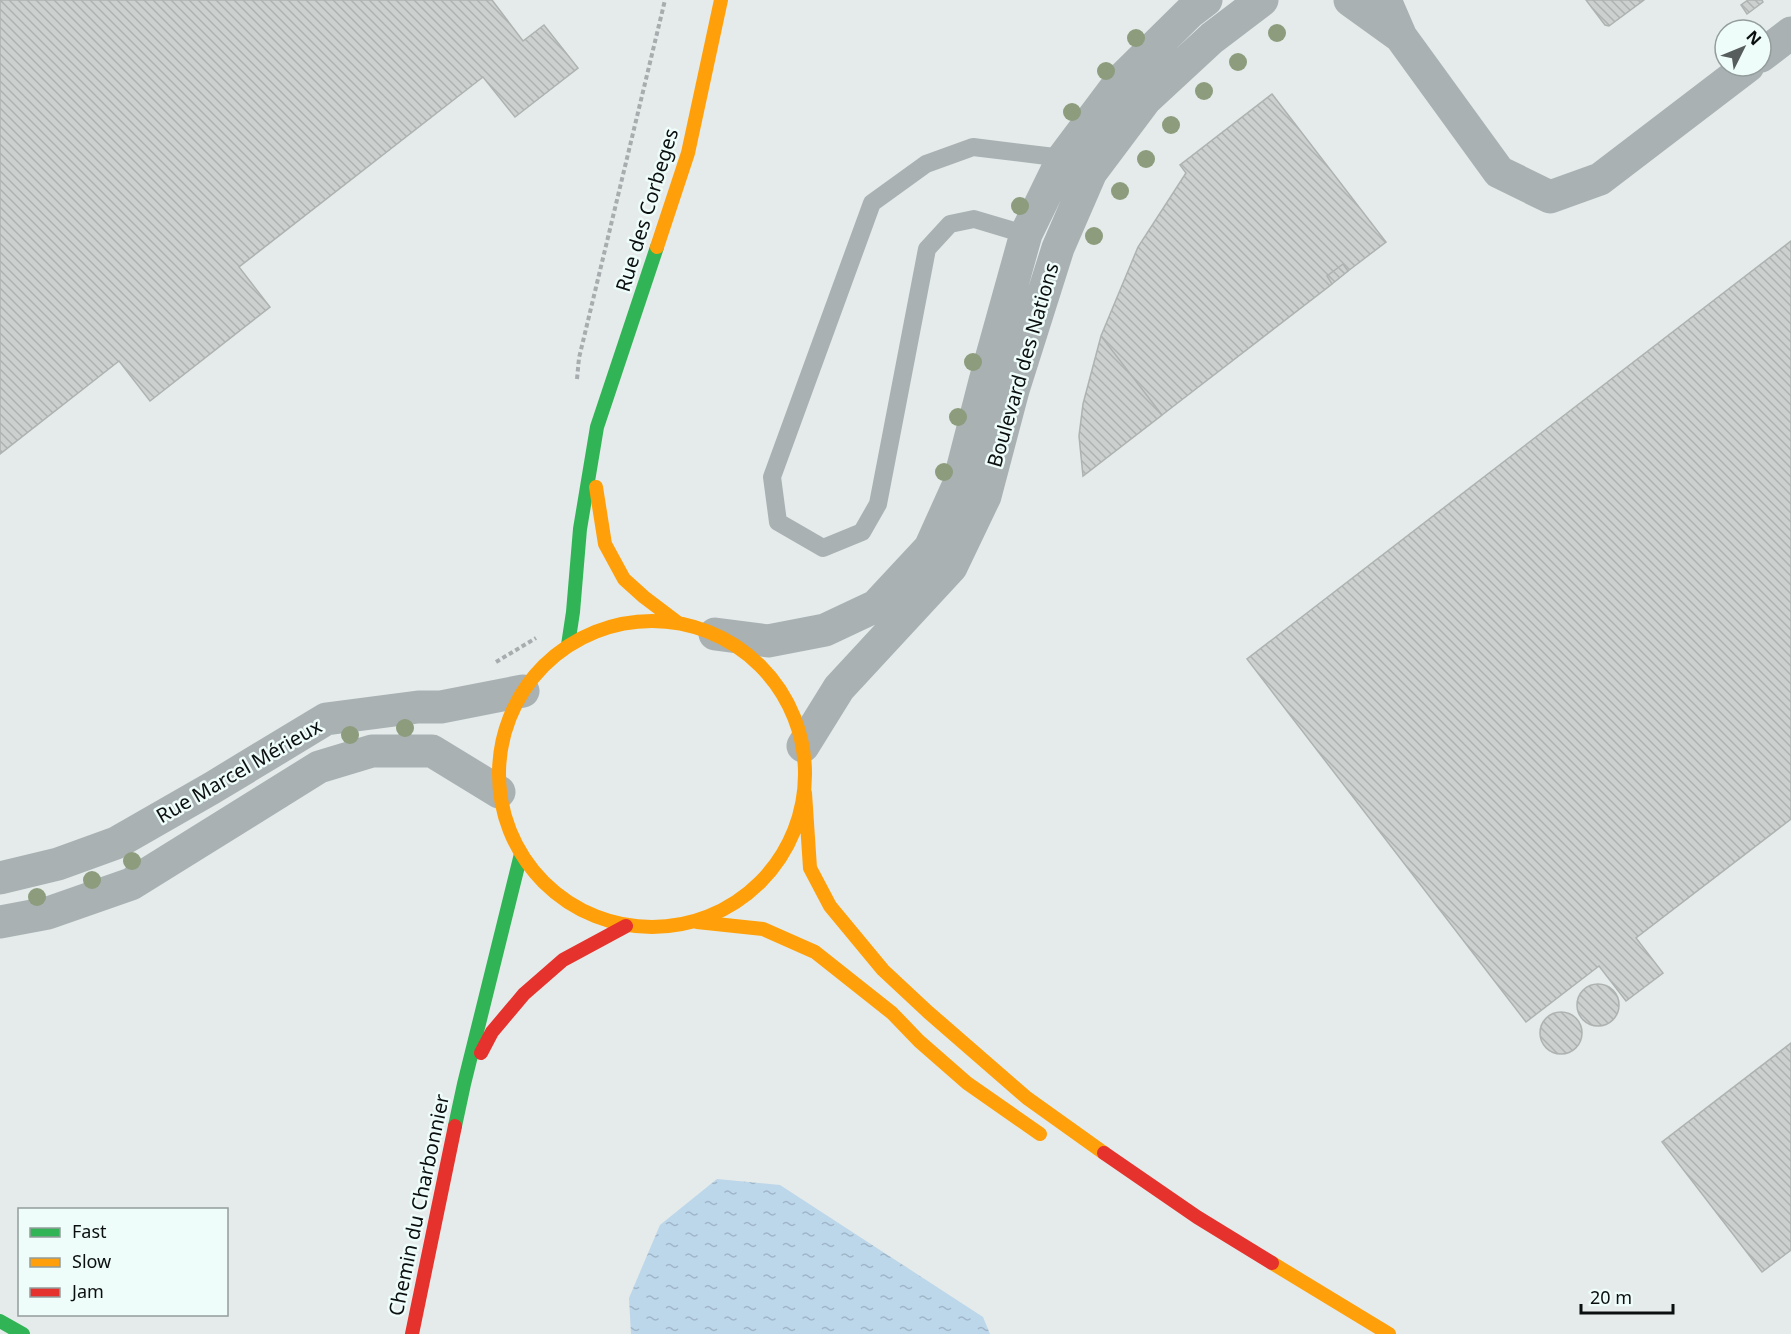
<svg xmlns="http://www.w3.org/2000/svg" width="1791" height="1334" font-family="'Noto Sans',sans-serif">
<style>
.water{fill:url(#water-ripples)}
.building{fill:url(#building-back-hatch);stroke:#aeb3b1;stroke-width:1.5}
.lines{fill:none;stroke-linecap:round;stroke-linejoin:round}
.path{stroke:#a7adae;stroke-width:4;stroke-dasharray:4.5 3;stroke-linecap:butt}
.lane{stroke:#aab1b3;stroke-width:18}
.street{stroke:#aab1b3;stroke-width:33}
.fast{stroke:#30b455;stroke-width:14}
.slow{stroke:#ff9f0a;stroke-width:14}
.jam{stroke:#e5322d;stroke-width:14}
.tree{fill:#8c9c7d}
.labels{text-anchor:middle;stroke-width:5;stroke-linejoin:round;paint-order:stroke}
.street-label{font-size:20px;fill:#0b0f0f;stroke:#eefcfa}
</style>
<defs>
<pattern id="water-ripples" width="26" height="14" patternUnits="userSpaceOnUse" patternTransform="scale(1.5)"><rect width="26" height="14" fill="#bcd6ea"/><path d="M2 4q2-2 4 0t4 0M15 11q2-2 4 0t4 0" fill="none" stroke="#a0b6c8"/></pattern>
<pattern id="building-back-hatch" width="6" height="6" patternUnits="userSpaceOnUse" patternTransform="scale(1.5)"><rect width="6" height="6" fill="#ccd1d0"/><path d="M-1 5l2 2M0 0l6 6M5-1l2 2" fill="none" stroke="#aeb2b1"/></pattern>
</defs>
<rect width="100%" height="100%" fill="#e4ebea"/>
<path class="water" d="M717,1179L780,1185L983,1317L990,1334H631L629,1298L660,1225Z"/>
<path class="building" d="M0,0H492L523,41L544,25L578,68L515,117L483,77L239,267L270,307L150,401L119,361L0,454Z
M1586,0H1644L1609,26L1605,25Z
M1748,0H1762L1763,2L1747,14L1741,5Z
M1272,94L1386,242L1348,271L1343,264L1327,276L1332,284L1162,415L1101,336L1138,247L1186,173L1180,165Z
M1791,241V819L1636,938L1663,973L1626,1001L1599,966L1526,1022L1247,659Z
M1343,264L1348,271L1332,284L1327,276Z
M1101,336L1162,415L1083,476L1079,436L1083,404Z
M1577 1005a21 21 0 1 1 42 0a21 21 0 1 1-42 0Z
M1540 1033a21 21 0 1 1 42 0a21 21 0 1 1-42 0Z
M1791,1043V1250L1762,1272L1662,1142Z"/>
<g class="lines">
<path class="path" d="M577,379L579,358L665,0
M496,662L536,638"/>
<path class="lane" d="M1031,236L974,219L950,224L927,249L878,504L862,532L823,548L778,522L772,477L872,203L926,164L973,147L1063,158"/>
<path class="street" d="M1350,0L1400,36
M1385,0L1401,37L1499,172L1550,197L1600,179L1748,66
M1761,56L1791,33
M715,634L768,641L825,630L876,606L930,548L958,486L985,381L1026,234L1063,158L1123,78L1189,13L1206,0
M803,746L839,688L951,567L985,496L1013,390L1058,248L1091,172L1145,100L1212,38L1262,0
M0,878L58,864L116,843L212,788L326,719L418,707H441L523,691
M0,922L48,913L131,884L319,767L372,751H432L499,792"/>
<path class="fast" d="M568,645L573,612L580,529L597,427L657,247
M455,1126L464,1084L521,854
M0,1321L23,1334"/>
<path class="slow" d="M657,247L688,153L721,0
M596,487L605,544L624,579L644,597L677,622
M499 774a153 153 0 1 1 306 0a153 153 0 1 1-306 0Z
M805,793L810,868L830,906L883,970L928,1012L1027,1098L1104,1153
M697,922L763,929L815,952L892,1013L919,1041L967,1083L1040,1134
M1272,1263L1389,1334"/>
<path class="jam" d="M481,1053L492,1032L524,994L563,960L626,926
M1104,1153L1197,1217L1272,1263
M412,1334L455,1126"/>
</g>
<g class="tree">
<circle cx="1277" cy="33" r="9"/>
<circle cx="1136" cy="38" r="9"/>
<circle cx="1238" cy="62" r="9"/>
<circle cx="1106" cy="71" r="9"/>
<circle cx="1204" cy="91" r="9"/>
<circle cx="1072" cy="112" r="9"/>
<circle cx="1171" cy="125" r="9"/>
<circle cx="1146" cy="159" r="9"/>
<circle cx="1120" cy="191" r="9"/>
<circle cx="1020" cy="206" r="9"/>
<circle cx="1094" cy="236" r="9"/>
<circle cx="973" cy="362" r="9"/>
<circle cx="958" cy="417" r="9"/>
<circle cx="944" cy="472" r="9"/>
<circle cx="405" cy="728" r="9"/>
<circle cx="350" cy="735" r="9"/>
<circle cx="132" cy="861" r="9"/>
<circle cx="92" cy="880" r="9"/>
<circle cx="37" cy="897" r="9"/>
</g>
<g class="labels">
<g class="street-label">
<text transform="translate(647 210) rotate(-73)" y="7">Rue des Corbeges</text>
<text transform="translate(1023 365) rotate(-74)" y="7">Boulevard des Nations</text>
<text transform="translate(239 771) rotate(-30)" y="7">Rue Marcel Mérieux</text>
<text transform="translate(419 1205) rotate(-78)" y="7">Chemin du Charbonnier</text>
</g>
</g>
<rect x="18" y="1208" width="210" height="108" fill="#eefcfa" stroke="#939d9c" stroke-width="1.5"/>
<rect x="30" y="1228" width="30" height="9" fill="#30b455" stroke="#939d9c" stroke-width="1.5"/>
<text x="72" y="1238" font-size="18" fill="#0b0f0f">Fast</text>
<rect x="30" y="1258" width="30" height="9" fill="#ff9f0a" stroke="#939d9c" stroke-width="1.5"/>
<text x="72" y="1268" font-size="18" fill="#0b0f0f">Slow</text>
<rect x="30" y="1288" width="30" height="9" fill="#e5322d" stroke="#939d9c" stroke-width="1.5"/>
<text x="72" y="1298" font-size="18" fill="#0b0f0f">Jam</text>
<g transform="translate(1743 48) rotate(47)"><circle r="28" fill="#eefcfa" stroke="#939d9c" stroke-width="1.5"/>
<path d="M0-4.5L10 22L0 15L-10 22Z" fill="#575c5c"/>
<text y="-9" font-size="16" font-weight="bold" text-anchor="middle" fill="#0b0f0f">N</text>
</g>
<path d="M1581 1304v9h92v-9" fill="none" stroke="#0b0f0f" stroke-width="3"/>
<text x="1590" y="1304" font-size="18" fill="#0b0f0f" stroke="#eefcfa" stroke-width="4.5" paint-order="stroke">20 m</text>
</svg>
